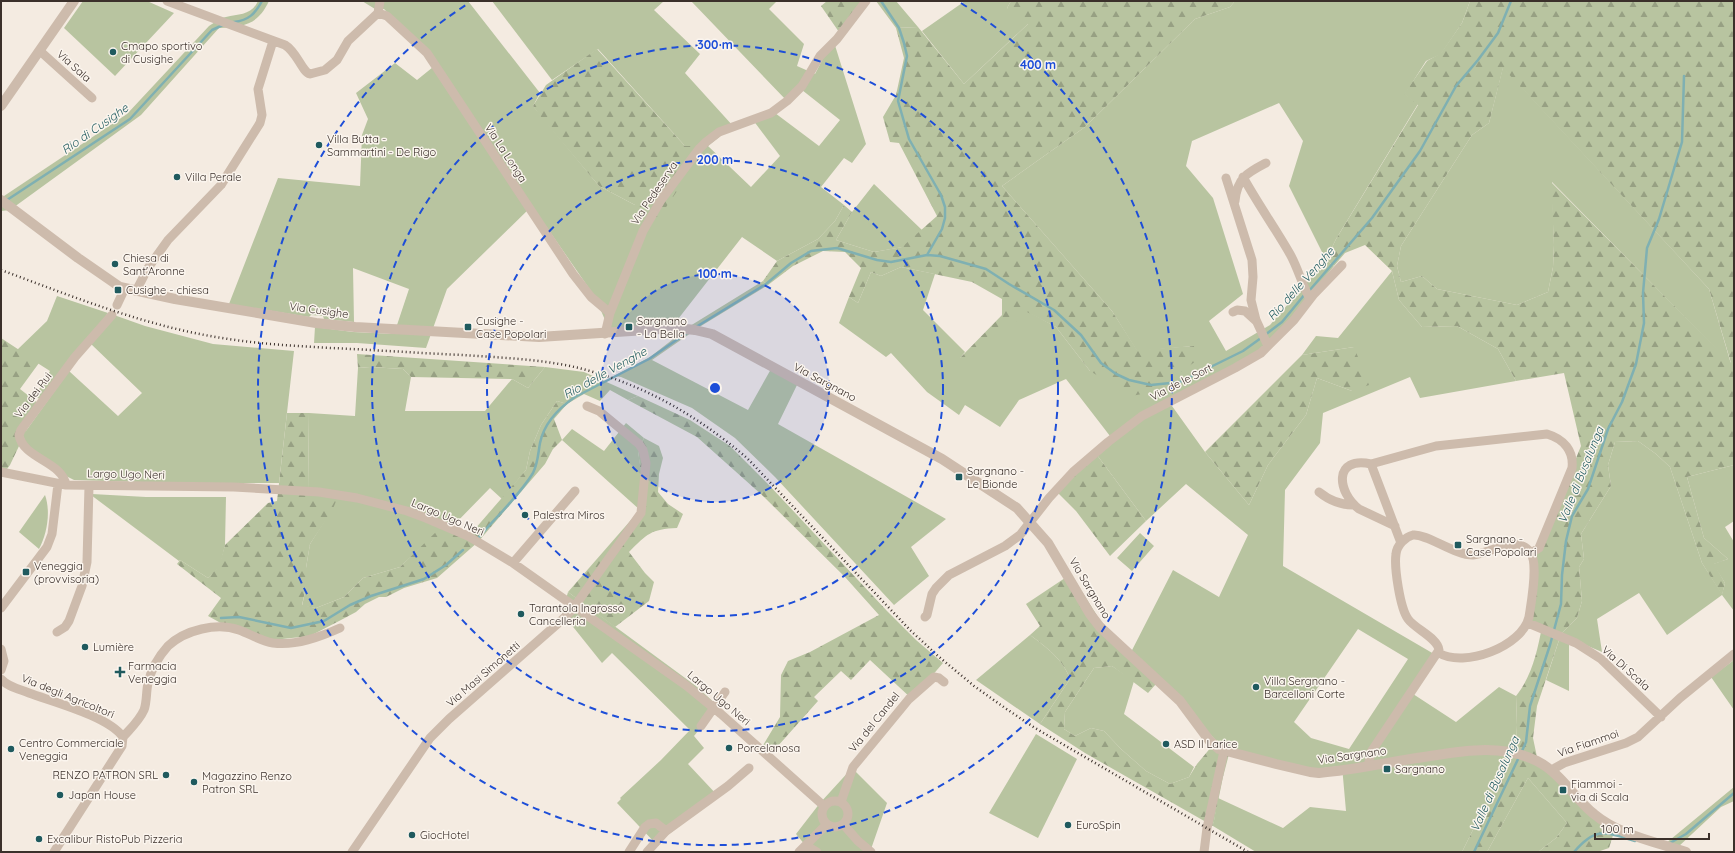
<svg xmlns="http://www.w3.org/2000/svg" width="1735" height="853" font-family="Quicksand,sans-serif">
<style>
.green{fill:#b8c4a0;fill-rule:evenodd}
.forest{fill:url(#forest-firs);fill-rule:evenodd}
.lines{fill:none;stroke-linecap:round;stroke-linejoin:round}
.stream{stroke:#7fb0b2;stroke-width:2.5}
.minor{stroke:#cdbbac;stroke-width:9}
.tertiary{stroke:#cdbbac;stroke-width:10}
.rail{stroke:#3b302b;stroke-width:2.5;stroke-dasharray:1 3;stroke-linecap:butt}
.ring{fill:none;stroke:#1d4ed8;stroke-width:2;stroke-dasharray:7 5}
.poi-dot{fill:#1f5a5e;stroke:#fbf5ee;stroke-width:1.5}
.labels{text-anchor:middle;stroke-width:3;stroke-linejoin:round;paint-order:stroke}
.poi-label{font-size:11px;fill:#3b302b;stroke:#fbf5ee;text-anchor:start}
.street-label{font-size:11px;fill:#3b302b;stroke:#fbf5ee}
.water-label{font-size:12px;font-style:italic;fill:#1f5a5e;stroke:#fbf5ee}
.centre{fill:#1d4ed8;stroke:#fbf5ee;stroke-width:2}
.ring-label{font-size:12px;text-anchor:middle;font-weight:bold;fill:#1d4ed8;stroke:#fbf5ee;stroke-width:3;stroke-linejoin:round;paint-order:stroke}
</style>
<defs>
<pattern id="forest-firs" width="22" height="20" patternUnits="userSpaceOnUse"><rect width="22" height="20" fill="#b8c4a0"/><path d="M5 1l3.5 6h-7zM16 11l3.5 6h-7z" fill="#97a083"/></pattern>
</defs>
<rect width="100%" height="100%" fill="#f4ebe1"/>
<path class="green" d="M83,1H147L174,13L115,76L64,28Z
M258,1H269C257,26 244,26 219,28L141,115L10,210L1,211V198L127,114L209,26C214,23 220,18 226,17C239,14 252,15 258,1Z
M362,1H468L540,93L533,106L599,186L635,205L685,146L598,49L552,80L492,1H664L654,10L700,54L685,73L733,126L708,146L751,187L780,156L753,120L775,113L819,146L840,120L802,90L787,101L691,1H777L769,9L804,44L797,66L815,74L833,39L866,144L852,163L844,158L821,187L844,205L835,221L818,239L777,261L742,237L675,323L609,329L595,297L532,206L447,289L426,348L357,343H314L315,327L353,332L394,334L409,289L353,268L354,322L324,319L323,316L311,315L309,317L229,304L278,178L360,186L362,135L368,119L356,93L395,63L417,80L438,63L384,9H375Z
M876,1H896L918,27L896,28Z
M965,1H1011L1007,8L1029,23L964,84L922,31Z
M1235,1H1470L1462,23L1441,54L1426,61L1405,94L1418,104L1336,239L1326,260L1334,266L1282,330L1250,358L1167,399L1205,452L1249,505L1268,465L1306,415L1317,378L1352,391L1354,347L1302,355L1316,336L1338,338L1392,271L1399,300L1422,327L1457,326L1498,349L1516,381L1420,398L1410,377L1323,413L1320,443L1285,490L1283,566L1434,654L1410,692L1456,722L1499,687L1516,696L1517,725L1516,749L1506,763L1462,852H1256L1213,826L1218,798L1283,828L1310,807L1346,811L1342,766L1314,769L1229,754L1185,708L1128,658L1173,570L1219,597L1248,535L1186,484L1146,521L1094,451L1110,436L1066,379L1019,400L1000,427L965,405L959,415L927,392L891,353L886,357L839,323L849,297L858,303L871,272L881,276L901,267L935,274L923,310L965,352L960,358L1027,311L1056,327L1090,371L1194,346L1137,351L1112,311L1002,186L1085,127L1195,19L1230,7ZM1279,103L1303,141L1289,186L1326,260L1270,325L1226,351L1209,321L1243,294L1213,198L1186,166L1192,141ZM1358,629L1408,659L1349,749L1311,738L1294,722Z
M1503,67L1709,289L1731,364L1552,182L1554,245L1553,267L1548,292L1517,305L1437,289L1422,276L1401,282L1397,266L1401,246L1472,135L1489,123Z
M874,184L922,230L903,247L874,252L836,240L852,212Z
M763,281L768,285L701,326L652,360L748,410L771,369L798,383L778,424L946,519L911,547L929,576L894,605L775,477L735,438L692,408L621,377L614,376L650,357L690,326Z
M57,296L108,313L41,400L35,396L50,371L17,350L47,321Z
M114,315L145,326L213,344L294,351L279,483H171L74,480L66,476L25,444L23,435L69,371L118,416L142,393L91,344Z
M370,367L403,369L411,377L405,411H485L512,379L528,388L545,367L584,372L638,396L628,400L610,390L600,401L584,394L567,404L557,401L541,425L530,451L526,470L502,499L490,488L450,529L418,550L400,567L363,578L344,597L316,608L302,606L306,587V568L310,544L327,517L308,490L309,413L355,416L358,368Z
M626,423L644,438L638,451L646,504L640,510L562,440L572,429L604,451Z
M1638,441L1656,454L1670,467L1702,563L1722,594L1725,583L1713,564L1728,559L1704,538L1687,477L1734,465V521L1725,527L1734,542V611L1722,595L1667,635L1639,593L1597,619L1602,652L1569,638V691L1546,680L1561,634L1577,618L1582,601L1579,567L1584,559L1581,534L1611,486L1608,465L1615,442Z
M92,494L146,497H226L225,545L220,566L208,578L180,560L179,561L91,495Z
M45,495C51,512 47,534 39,549L19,532Z
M1140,533L1154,546L1132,571L1117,558Z
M568,592L696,686L718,706L694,736L704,748L688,764L718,796L664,838L658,846L617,803L621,799L620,798L661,760L690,730L612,653L602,663L562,613Z
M1030,635C1046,647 1063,659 1070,679L1040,724L976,680Z
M1734,660V710L1711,677Z
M1112,666L1134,681L1124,714L1194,767L1189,777L1170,784L1146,771L1121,749L1104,731L1091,728L1075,736L1064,729L1065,712L1094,668Z
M1036,734L1077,759L1038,838L989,813Z
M852,768L887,803L870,852H811L796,834L820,803Z
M1528,778L1567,823L1556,838L1538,852H1487Z
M1734,787V801L1721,807L1678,847L1665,844Z"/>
<path class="forest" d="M827,1H862L839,32L821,6Z
M1011,1H1235L1230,7L1195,19L1085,127L1002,186L1112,311L1137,350L1194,346L1196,361L1153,392L1131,396L1090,371L1056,327L1027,312L959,370L960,358L1002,315V299L972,282L901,267L881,276L871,272L858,303L849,297L861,268L845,252L823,251L793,266L768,285L763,281L777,261L818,239L835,221L844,205L852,212L836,240L874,252L902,247L937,216L899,143L890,142L883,117L896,95L904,58L896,28L918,27L964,84L1028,24L1014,19L1007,8Z
M1470,1H1734V465L1687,477L1704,538L1728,559L1714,564L1725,583L1722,595L1702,563L1670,467L1656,454L1638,441L1615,442L1608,465L1611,486L1581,534L1584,559L1579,567L1582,601L1577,618L1561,634L1537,706L1533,738L1537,757L1614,832L1609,848L1597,852H1538L1556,838L1567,823L1528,778L1487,852H1462L1506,763L1516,749L1517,725L1516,696C1532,676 1537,652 1542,627L1531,622L1537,554L1581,446L1564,373L1516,381L1498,349L1457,326L1422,327L1399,300L1392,271L1365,245L1345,253L1334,266L1326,260L1336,239L1418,105L1404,94L1427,61L1441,53L1462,23ZM1503,68L1709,289L1731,363L1551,182L1554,245L1553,267L1548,292L1517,305L1437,289L1422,276L1401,282L1397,266L1401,246L1472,135L1489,123Z
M597,49L685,146H708L649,232L635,205L599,186L541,117L533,106L546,85Z
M1,338L39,363L20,389L39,404L10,465L1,477Z
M1354,347L1369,385L1352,391L1317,378L1306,415L1268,465L1249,505L1205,452L1302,355Z
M357,354L545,367L528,388L512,379L411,377L403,369L370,367L358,368Z
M638,396L690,420L730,446L768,484L887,611L916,640L943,663L912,699L870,660L851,680L841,671L814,697L818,701L769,756L762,747L780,717L781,675L788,661L810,652L879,615L845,577L763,496L697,437L628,400Z
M557,401L567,404L554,419L562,440L553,449L545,464L478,542L437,578L404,588L386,597H379L365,604L356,612L341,620L310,636L273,640L228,627L208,616L221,598L177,564L180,560L208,578L219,566L225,545L268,503L277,501L287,413H309L308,490L339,494L332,511L310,544L306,568V587L302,605L316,608L344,597L363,578L400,567L437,531L450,529L468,537L526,470L530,451L541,425Z
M644,438L659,446L663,458L659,474L658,492L668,504L683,514L677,528C651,529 647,534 629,552L645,573L654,582L649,601L615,627L568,592L645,504L638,451Z
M1094,451L1146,521L1110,556L1076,511L1054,489Z
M1071,574L1118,649L1156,684L1148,693L1112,666L1094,668L1065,712L1064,729L1075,736L1091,728L1104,731L1121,749L1146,771L1170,784L1189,777L1197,764L1212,746L1229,754L1223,777L1213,826L1085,753L1040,724L1070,679C1063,659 1046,647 1030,635L1040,626L1026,604Z"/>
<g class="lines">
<path class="stream" d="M881,1L899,28L904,43L907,56L898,101L909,139L941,195L945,207V218L942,229L927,255
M234,22C249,20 255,14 262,1
M7,200L130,119L212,30L223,25
M1309,291L1372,218L1420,151L1456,86L1478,60L1498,33L1511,1
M696,327L766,284L791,263L811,251L837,248L877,260L891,262L927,255L940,256L986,269L1009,284L1054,310L1081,335L1101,363L1116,374L1129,380L1151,385L1180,382L1243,351L1261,338
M1265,335L1282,322L1305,294
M479,537C497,516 519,496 533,473C538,463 538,454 540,443C544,423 559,408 575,397L649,359L688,332
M221,618L239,617L291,628L324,621L350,605L371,596L424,579L446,565L463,550
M1521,753L1526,742L1530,706L1550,645L1561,604L1562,575L1566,541L1572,516L1588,489L1608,429L1622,402L1636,364L1644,323L1643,293L1647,248L1659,219L1682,142L1684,76
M1670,843L1686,834L1734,793
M1474,852L1519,757
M1574,852C1596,826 1605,832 1635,841"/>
<path class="minor" d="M167,1L285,45C297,52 302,72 310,74L325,70L337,60L348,41L378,13L380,1
M378,13L387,16L427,53L573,274L591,297L610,313
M40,51L92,98
M1243,177C1258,204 1275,228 1290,254C1298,268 1302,285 1310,299
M1226,178L1252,260L1253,277L1251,300L1256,320L1268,346
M1235,201C1237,178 1247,173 1266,163
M136,291L148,268L168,240L221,185L260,123L262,115L258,89L273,41
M117,305L125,288
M1233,312L1237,310L1245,311L1256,321
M605,334L610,313L643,231L661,200L699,149L706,142L719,132L771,113L787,101L802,86L820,56L837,39L866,1
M1371,464C1333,456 1337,492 1359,509L1395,526
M1,472L66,485L234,487L319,492L357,498L407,511L426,518L468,536L513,563L687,686L721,714L824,806
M66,485C62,461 23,459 19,435L21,430L75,357L112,315
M1319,492C1330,501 1340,505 1354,505
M1401,543L1371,464L1436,446L1547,434C1564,439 1574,451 1572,468L1539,548L1531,553
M513,563L575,491
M1,608L47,547L52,534L58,484
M925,617L927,615L932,594L936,588L949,575L1005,546L1020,535L1049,498L1073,472L1108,442L1142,416L1235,368L1261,353L1294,320L1314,294L1342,265
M1528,623L1576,643L1601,659L1661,717
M57,632L65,627L69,621L82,586L87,562L89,486
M1,649L4,661L1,670
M1,679C8,687 19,689 29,693C53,702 108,716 123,737L122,746L54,852
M701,726L725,692
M123,737C131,728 139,721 144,710C147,702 146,692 148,683C151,670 159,656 168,646C185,630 217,622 239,630C250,634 261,641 273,643C296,646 320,637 340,628
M1371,765L1369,762L1371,752L1439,650C1438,638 1415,629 1408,619C1400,608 1394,567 1396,554C1397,545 1405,537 1413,535C1426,533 1454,555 1473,555C1489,554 1517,534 1530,552C1539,563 1531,603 1529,617C1522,647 1464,668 1439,653
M1553,771L1555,768L1564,763L1626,743L1638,737L1680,698L1734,654
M822 814a13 13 0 1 1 26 0a13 13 0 1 1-26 0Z
M841,802L853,767L909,699L934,677L939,678L944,682
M843,824L858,841L871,852
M807,846L817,852
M352,852L430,738L449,719L563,619L572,610L641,513L646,463L643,450L639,444L599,411L587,406
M629,852L645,827L649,824L656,823L666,831
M647,852L666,831L728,786L749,768
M799,852L827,824
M1204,852L1207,828L1224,751"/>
<path class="tertiary" d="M1,106L74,1
M1,200L78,258L120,287L175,299L316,323L355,327L539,337L677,328L695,330L712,334L942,459L1017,508L1048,543L1090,614L1100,627L1180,701L1209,740L1219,749L1276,764L1310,772L1319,773C1355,770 1389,762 1424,757C1462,751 1501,743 1537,761C1561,773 1574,798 1594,814C1619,835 1656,842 1686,852"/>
<path class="rail" d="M1,270C74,297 145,326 222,338C259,344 295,346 332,348C375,350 418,353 462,355C504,358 549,359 590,371C650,388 700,418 747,458L910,630L938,656L974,686L1005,708L1035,728L1248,852"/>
</g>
<circle cx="715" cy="388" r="114" fill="#1d4ed8" fill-opacity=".12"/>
<g class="ring">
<circle cx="715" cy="388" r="114"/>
<circle cx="715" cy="388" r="228"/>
<circle cx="715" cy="388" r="343"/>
<path d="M961 3A457 457 0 1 1 469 3"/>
</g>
<g class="poi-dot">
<circle cx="113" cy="52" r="4"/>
<circle cx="319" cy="145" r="4"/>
<circle cx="177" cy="177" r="4"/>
<circle cx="115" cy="264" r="4"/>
<rect x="114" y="286" width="8" height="8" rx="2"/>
<rect x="464" y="323" width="8" height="8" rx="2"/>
<rect x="625" y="323" width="8" height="8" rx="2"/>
<rect x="955" y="473" width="8" height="8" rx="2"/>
<circle cx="525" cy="515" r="4"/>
<rect x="1454" y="541" width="8" height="8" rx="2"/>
<rect x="22" y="568" width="8" height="8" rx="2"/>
<circle cx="521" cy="614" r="4"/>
<circle cx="85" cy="647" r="4"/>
<path d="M118 666h4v4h4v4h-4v4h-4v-4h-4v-4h4z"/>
<circle cx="1256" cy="687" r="4"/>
<circle cx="1166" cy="744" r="4"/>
<circle cx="729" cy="748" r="4"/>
<circle cx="11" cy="749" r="4"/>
<rect x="1383" y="765" width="8" height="8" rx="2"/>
<circle cx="166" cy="775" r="4"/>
<circle cx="194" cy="782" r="4"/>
<rect x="1559" y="786" width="8" height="8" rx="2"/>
<circle cx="60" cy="795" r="4"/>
<circle cx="1068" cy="825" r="4"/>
<circle cx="412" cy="835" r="4"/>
<circle cx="39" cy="839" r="4"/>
</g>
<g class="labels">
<g class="poi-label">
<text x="121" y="50">Cmapo sportivo<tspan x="121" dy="13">di Cusighe</tspan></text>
<text x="327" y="143">Villa Butta -<tspan x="327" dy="13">Sammartini - De Rigo</tspan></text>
<text x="185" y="181">Villa Perale</text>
<text x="123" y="262">Chiesa di<tspan x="123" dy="13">Sant'Aronne</tspan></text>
<text x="126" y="294">Cusighe - chiesa</text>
<text x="476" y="325">Cusighe -<tspan x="476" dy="13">Case Popolari</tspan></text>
<text x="637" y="325">Sargnano<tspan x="637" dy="13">- La Bella</tspan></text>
<text x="967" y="475">Sargnano -<tspan x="967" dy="13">Le Bionde</tspan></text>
<text x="533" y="519">Palestra Miros</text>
<text x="1466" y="543">Sargnano -<tspan x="1466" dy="13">Case Popolari</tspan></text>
<text x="34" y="570">Veneggia<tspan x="34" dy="13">(provvisoria)</tspan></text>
<text x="529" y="612">Tarantola Ingrosso<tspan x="529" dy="13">Cancelleria</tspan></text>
<text x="93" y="651">Lumière</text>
<text x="128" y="670">Farmacia<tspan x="128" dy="13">Veneggia</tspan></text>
<text x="1264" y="685">Villa Sergnano -<tspan x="1264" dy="13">Barcelloni Corte</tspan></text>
<text x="19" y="747">Centro Commerciale<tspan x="19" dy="13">Veneggia</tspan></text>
<text x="1174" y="748">ASD Il Larice</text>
<text x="737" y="752">Porcelanosa</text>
<text x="1395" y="773">Sargnano</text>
<text x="158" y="779" text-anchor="end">RENZO PATRON SRL</text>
<text x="202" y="780">Magazzino Renzo<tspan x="202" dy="13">Patron SRL</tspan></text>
<text x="1571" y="788">Fiammoi -<tspan x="1571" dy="13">via di Scala</tspan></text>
<text x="68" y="799">Japan House</text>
<text x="1076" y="829">EuroSpin</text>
<text x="420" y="839">GiocHotel</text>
<text x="47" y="843">Excalibur RistoPub Pizzeria</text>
</g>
<g class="street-label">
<text transform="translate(74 66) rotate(42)" y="4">Via Sala</text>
<text transform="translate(506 153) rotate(57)" y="4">Via La Longa</text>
<text transform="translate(654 193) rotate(-56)" y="4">Via Pedeserva</text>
<text transform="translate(319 310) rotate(8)" y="4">Via Cusighe</text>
<text transform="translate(825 382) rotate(28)" y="4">Via Sargnano</text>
<text transform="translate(1181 382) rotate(-27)" y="4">Via de le Sort</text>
<text transform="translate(33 395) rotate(-53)" y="4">Via dei Rui</text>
<text transform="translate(126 474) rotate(1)" y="4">Largo Ugo Neri</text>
<text transform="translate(448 517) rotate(23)" y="4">Largo Ugo Neri</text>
<text transform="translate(1090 588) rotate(59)" y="4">Via Sargnano</text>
<text transform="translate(1626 668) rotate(42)" y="4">Via Di Scala</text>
<text transform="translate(483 674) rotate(-41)" y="4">Via Masi Simonetti</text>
<text transform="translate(68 696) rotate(22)" y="4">Via degli Agricoltori</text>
<text transform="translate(719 698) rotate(40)" y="4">Largo Ugo Neri</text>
<text transform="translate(874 722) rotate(-51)" y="4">Via del Candel</text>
<text transform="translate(1588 743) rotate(-19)" y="4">Via Fiammoi</text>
<text transform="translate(1352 755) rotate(-8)" y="4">Via Sargnano</text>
</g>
<g class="water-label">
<text transform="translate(95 129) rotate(-35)" y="4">Rio di Cusighe</text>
<text transform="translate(1301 284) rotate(-48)" y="4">Rio delle Venghe</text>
<text transform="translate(605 373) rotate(-29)" y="4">Rio delle Venghe</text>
<text transform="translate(1581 475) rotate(-68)" y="4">Valle di Busalunga</text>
<text transform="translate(1495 784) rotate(-66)" y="4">Valle di Busalunga</text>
</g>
</g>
<circle cx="715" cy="388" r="6" class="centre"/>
<g class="ring-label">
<text x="715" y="49">300 m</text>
<text x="1038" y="69">400 m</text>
<text x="715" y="164">200 m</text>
<text x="715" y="278">100 m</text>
</g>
<rect width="1735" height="853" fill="none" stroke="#3b302b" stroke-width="4"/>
<path d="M1595 833v6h114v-6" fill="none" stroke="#3b302b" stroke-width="2"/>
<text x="1601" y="833" font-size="12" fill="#3b302b" stroke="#fbf5ee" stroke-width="3" paint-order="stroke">100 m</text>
</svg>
